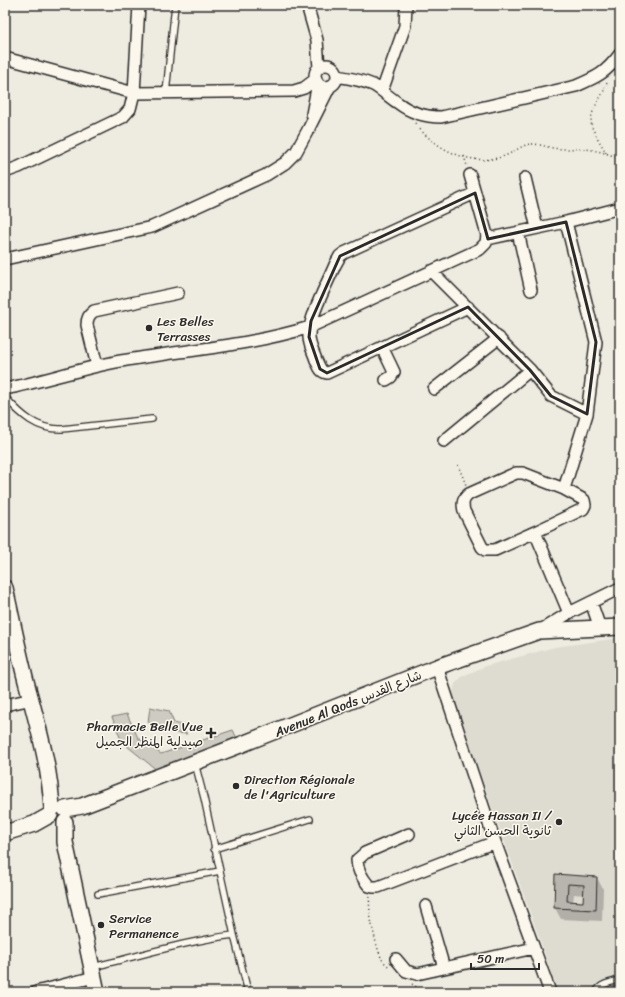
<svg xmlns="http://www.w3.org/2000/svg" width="625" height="997" font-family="Sriracha,'Playpen Sans Arabic',sans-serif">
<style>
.built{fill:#dedbd1}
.green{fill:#cecbc2;stroke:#7c7b76}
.shadow{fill:#0003;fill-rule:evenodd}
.building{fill:#b8b5ae;stroke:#2b2b2b;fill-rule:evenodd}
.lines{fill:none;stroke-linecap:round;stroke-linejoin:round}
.lane-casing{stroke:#2b2b2b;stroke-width:8}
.street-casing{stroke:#2b2b2b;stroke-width:14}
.secondary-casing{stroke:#2b2b2b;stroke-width:18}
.path{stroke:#2b2b2b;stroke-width:1.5;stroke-dasharray:1 3;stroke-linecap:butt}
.lane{stroke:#fbf7ec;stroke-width:5.5}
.street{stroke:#fbf7ec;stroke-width:11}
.secondary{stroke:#fbf7ec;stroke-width:15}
.marked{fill:none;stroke:#2b2b2b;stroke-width:3;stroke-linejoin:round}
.poi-dot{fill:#2b2b2b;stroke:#fbf7ec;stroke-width:1.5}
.labels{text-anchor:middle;stroke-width:3;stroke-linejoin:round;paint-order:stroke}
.poi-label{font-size:13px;fill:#2b2b2b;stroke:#fbf7ec;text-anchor:start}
.street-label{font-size:13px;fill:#2b2b2b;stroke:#fbf7ec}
</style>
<rect width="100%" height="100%" fill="#eeebe0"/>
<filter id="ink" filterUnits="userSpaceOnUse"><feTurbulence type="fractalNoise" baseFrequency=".025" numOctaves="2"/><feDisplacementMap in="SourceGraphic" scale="8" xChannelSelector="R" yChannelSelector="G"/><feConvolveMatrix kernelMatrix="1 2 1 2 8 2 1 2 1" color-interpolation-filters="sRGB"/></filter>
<g filter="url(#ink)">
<path class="built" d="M620,638V992H557L543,948L452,696L455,684L463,676L486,666L555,647Z"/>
<path class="green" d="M150,707L169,711L174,723L186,726L182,728L187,734L166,732L148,722Z
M127,714L138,738L161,754L233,730L240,745L158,771L122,742L112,717Z"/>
<path class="shadow" d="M556,875L597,878L603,889L602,921L561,919L555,908ZM574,894L585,895L584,903H573Z"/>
<path class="building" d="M555,874L597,877L596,910L554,908ZM568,884L584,885L583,902L567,901Z"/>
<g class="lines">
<g class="lane-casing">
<path id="lane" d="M166,93L175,5
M5,397C21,415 37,430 62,429L152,419
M214,849L310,819
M98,894L220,871
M234,935L248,992
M92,967C139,956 186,941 234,935L204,798L195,763
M596,992C600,984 611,982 620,980"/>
</g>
<g class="street-casing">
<path id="street" d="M307,5L317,40L319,68
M5,58L134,93L294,91L304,88L316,79
M315 76a11 11 0 1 1 22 0a11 11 0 1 1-22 0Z
M337,76C349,78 362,80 373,85C382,90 389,97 398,103C411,113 425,117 441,117L576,86C597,77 606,73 620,54
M382,91L405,26L406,5
M312,114L318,83
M5,172L19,167L123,117L130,109L134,93L139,5
M525,178L537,228
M518,232L531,290
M487,239L566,222L620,208
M5,259L152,227L266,175L285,163L296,152L308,130L330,86
M431,271L530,370L551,396L587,414
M468,307L327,373C320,372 319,366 316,360C314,353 309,345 309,337C308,319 328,282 335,265L340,256L344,253L475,193
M382,347L394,372L391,377L386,380
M97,366L87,325C87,318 89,315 94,311L178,293
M5,389C44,381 82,368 121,361C184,350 249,346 310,327L480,249L486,243L487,235L470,175
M434,389L499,338
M444,441L530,370
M564,489L587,414L596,342L566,222
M535,532L495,550H485L482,547L464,511C462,503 463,499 469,494L516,473H523L564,489L584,500L585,505L583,509L535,532L569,613
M591,602L600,628
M541,630L569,613L620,588
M437,667L495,842L550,992
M5,705L32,699
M409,834L365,853L357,860C357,869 363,879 369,886L373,887H378L495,842
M426,906L444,968
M396,959L406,971L417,974L534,948
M36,992L94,977"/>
</g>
<g class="secondary-casing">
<path id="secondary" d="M5,588C12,619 18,650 26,681C37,723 50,766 52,809
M65,809L82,806L240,745L437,667L539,631L620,627
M65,822V842L97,992
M5,833L34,824L50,815"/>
</g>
<path class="path" d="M415,123C434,149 472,168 504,156C514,153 522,144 532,144C540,144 546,147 553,148C564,150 574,148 584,149C597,150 608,154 620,158
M606,153C602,145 595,135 592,127C587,111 604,97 607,82
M464,156L467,166
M458,465L466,485
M370,897C367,907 376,949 382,959C383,962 386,964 388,966
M412,984L424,992"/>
<use href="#lane" class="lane"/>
<use href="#street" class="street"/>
<use href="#secondary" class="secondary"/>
</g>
</g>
<path class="marked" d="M475,193L488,239L566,222L596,342L587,414L551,396L530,370L468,307L327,373L320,369L309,337L311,321L340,256Z"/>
<g class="poi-dot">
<circle cx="149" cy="328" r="4"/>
<path d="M209 727h4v4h4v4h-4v4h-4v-4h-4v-4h4z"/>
<circle cx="236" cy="786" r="4"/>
<circle cx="559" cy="822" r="4"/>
<circle cx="101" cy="925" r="4"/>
</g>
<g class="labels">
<g class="poi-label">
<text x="157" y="326">Les Belles<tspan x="157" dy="15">Terrasses</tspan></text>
<text x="203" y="731" text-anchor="end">Pharmacie Belle Vue<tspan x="203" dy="15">صيدلية المنظر الجميل</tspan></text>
<text x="244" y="784">Direction Régionale<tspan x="244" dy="15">de l'Agriculture</tspan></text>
<text x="551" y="820" text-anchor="end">Lycée Hassan II /<tspan x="551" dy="15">ثانوية الحسن الثاني</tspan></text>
<text x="109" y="923">Service<tspan x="109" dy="15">Permanence</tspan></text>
</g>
<g class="street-label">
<text transform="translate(348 703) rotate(-22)" y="5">Avenue Al Qods شارع القدس</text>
</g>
</g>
<rect width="625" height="997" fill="none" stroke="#fbf7ec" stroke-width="20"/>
<rect x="10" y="10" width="605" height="977" fill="none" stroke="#2b2b2b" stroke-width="1.5" filter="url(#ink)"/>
<path d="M471 963v6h68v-6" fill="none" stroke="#2b2b2b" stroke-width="2"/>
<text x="477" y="963" font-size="12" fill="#2b2b2b" stroke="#fbf7ec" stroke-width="3" paint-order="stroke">50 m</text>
</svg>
